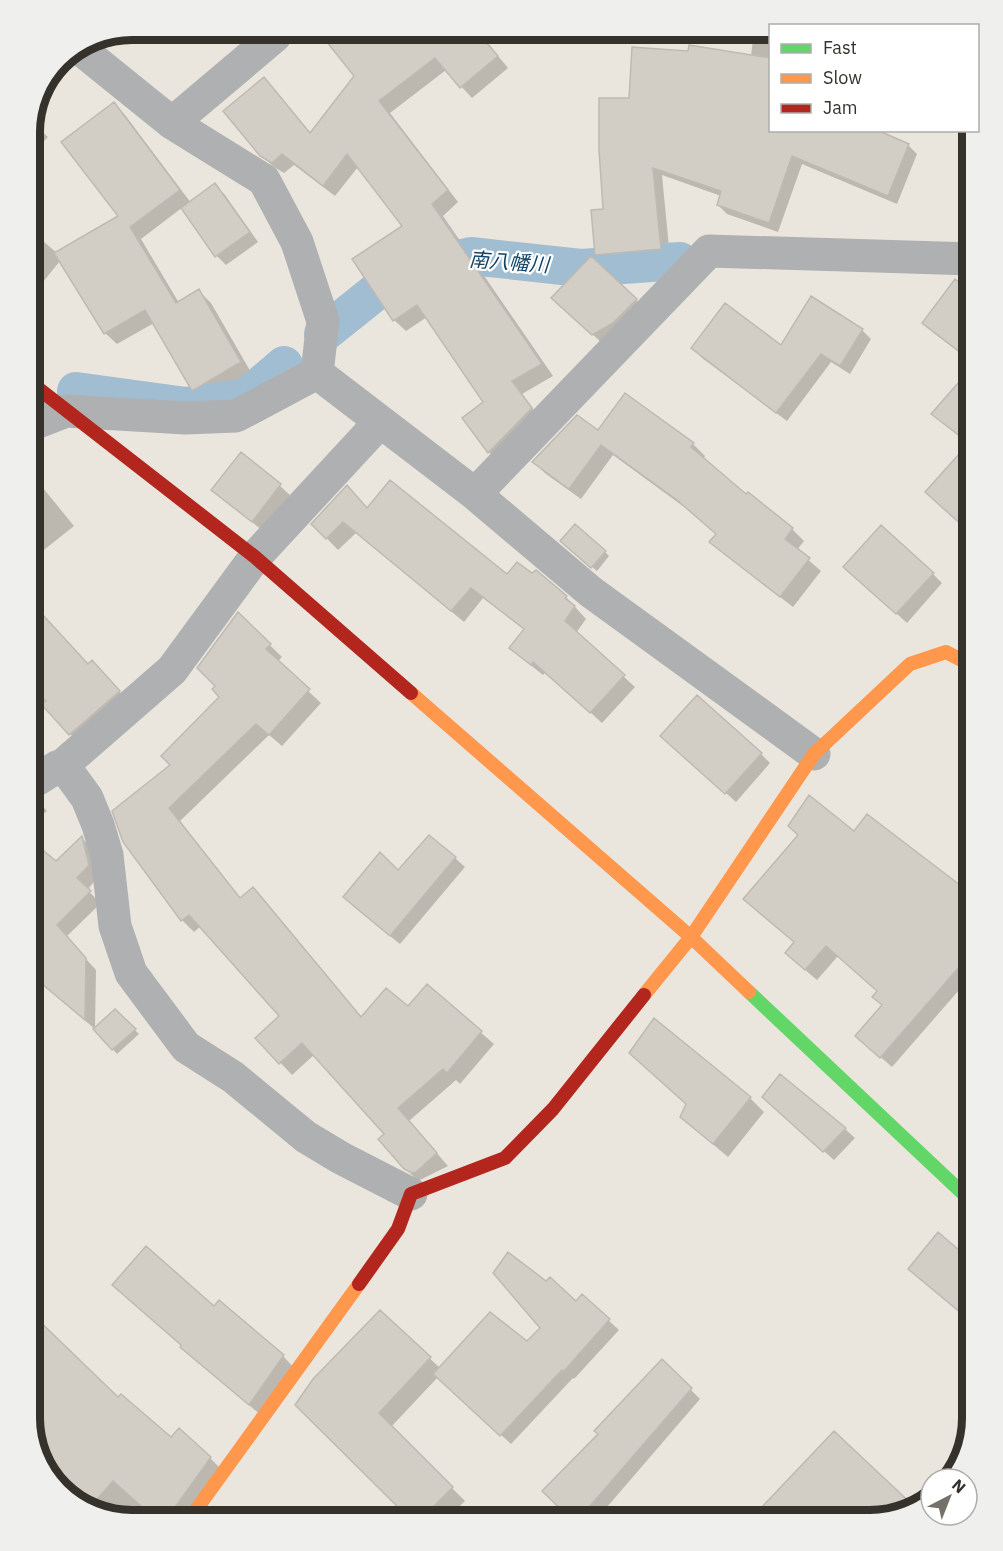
<svg xmlns="http://www.w3.org/2000/svg" width="1003" height="1551" font-family="'IBM Plex Sans','Noto Sans JP',sans-serif">
<style>
.shadow{fill:#0003}
.lines{fill:none;stroke-linecap:round;stroke-linejoin:round}
.canal{stroke:#a1bdd2;stroke-width:38}
.building{fill:#d2cec6;stroke:#bebab3;stroke-width:1.5}
.street{stroke:#afb0b1;stroke-width:33}
.fast{stroke:#63d668;stroke-width:14}
.slow{stroke:#ff974d;stroke-width:14}
.jam{stroke:#b3261e;stroke-width:14}
.labels{text-anchor:middle;stroke-width:4.5;stroke-linejoin:round;paint-order:stroke}
.water-label{font-size:20px;font-style:italic;fill:#134467;stroke:#fff}
.rim{fill:none;stroke:#35312b;stroke-width:8}
</style>
<rect width="100%" height="100%" fill="#ebe6dd"/>
<path class="shadow" d="M754,31H770V130L908,145L917,154L897,204L802,164L778,232L727,214L718,205L721,196L662,175L670,258L606,264L596,255L604,210L630,100L751,56Z
M480,34L508,68L472,98L446,70L390,113L458,202L443,216L553,376L522,394L542,421L501,464L489,452L464,418L485,402L427,317L406,331L394,320L404,226L358,167L335,196L294,165L284,173L274,167L261,155L264,79L276,91L311,134L356,76L324,36Z
M113,104L125,115L191,203L215,185L225,195L258,242L226,265L217,256L183,207L141,239L179,303L199,291L211,303L252,374L205,401L193,390L154,323L117,344L105,333L60,261L30,298V230L57,253L120,217Z
M32,122L48,137L30,156V126Z
M973,295V363L935,334L924,323Z
M636,300L646,309L603,344L563,307Z
M862,330L871,339L850,374L831,362L787,421L702,358L693,348L781,347Z
M973,368L970,445L945,425L933,414Z
M599,432L693,444L705,456L703,459L746,496L792,529L804,541L797,550L821,571L793,607L723,553L711,542L717,534L691,512L613,455L581,499L546,474L534,462Z
M242,454L280,486L290,495L262,530L223,499L213,490Z
M30,472L74,526L30,561Z
M368,509L508,576L566,597L586,619L576,633L635,687L602,723L546,672L543,675L523,659L511,648L525,630L483,598L464,622L356,533L338,550L313,524Z
M567,546L605,552L609,556L597,571Z
M933,574L942,583L907,623L855,576Z
M238,614L282,657L277,662L321,703L282,746L269,735L180,821L241,899L253,889L265,901L362,1018L408,1009L427,986L494,1044L460,1084L456,1080L409,1121L448,1166L418,1181L405,1168L386,1134L315,1054L292,1075L257,1038L281,1016L201,926L194,932L182,920L124,841L173,766L221,698L217,686Z
M88,665L101,671L128,701L80,743L70,734Z
M672,745L761,754L770,763L736,802Z
M30,797L35,799L47,811L30,824Z
M855,833L973,897V974L892,1067L868,1046L884,1006L879,992L838,956L817,980L797,963L795,943L745,899Z
M82,838L92,848L99,876L87,890L101,903L66,937L96,970L95,1029L30,974L56,863Z
M455,858L465,867L400,944L354,907L345,897L398,872Z
M115,1011L139,1034L117,1054L95,1029Z
M781,1076L845,1129L855,1138L834,1160L773,1106Z
M750,1098L764,1112L728,1157L697,1131L682,1116Z
M973,1264V1319L971,1321L920,1278Z
M546,1283L576,1303L582,1296L619,1330L574,1379L573,1378L511,1444L438,1377L391,1427L465,1501L445,1521H414L297,1404L380,1312L440,1368L527,1343L542,1328Z
M219,1303L283,1356L295,1369L262,1416L194,1359L182,1347Z
M662,1361L700,1399L595,1521H575L600,1434Z
M118,1399L171,1439L210,1458L221,1469L184,1521H126L76,1504L41,1464L30,1418V1401Z
M834,1433L916,1510L870,1521H776Z
M218,1515L224,1521H213Z"/>
<g class="lines">
<path class="canal" d="M323,334L378,290L438,264L471,256L581,268L680,261
M76,391L186,406L247,397L284,365"/>
</g>
<path class="building" d="M479,34L498,56L460,88L435,58L379,101L448,190L432,204L542,364L512,381L532,408L488,453L462,418L483,402L417,305L393,321L352,259L402,226L347,154L323,186L282,154L272,163L260,156L223,111L264,77L310,133L354,76L322,36Z
M689,45L771,58V130H877L909,144L888,196L792,156L769,223L717,205L721,191L653,168L661,249L595,255L591,210L603,209L599,150V98H629L632,47L688,51Z
M114,102L180,190L130,227L176,303L199,289L241,362L192,391L145,310L104,334L54,253L118,216L61,142Z
M215,183L250,232L215,257L181,208Z
M591,256L637,299L613,323L592,335L551,298Z
M955,279L973,293V362L922,323Z
M811,296L863,329L840,366L821,354L776,413L691,348L725,303L781,345Z
M973,366V535L925,492L969,443L931,414Z
M625,393L694,443L691,447L746,494L748,492L793,528L785,539L810,558L780,597L709,542L716,534L677,500L601,445L569,489L532,462L577,415L598,430Z
M241,452L281,484L252,522L211,490Z
M390,480L507,574L517,562L532,573L536,570L567,596L565,598L575,606L565,621L625,675L590,713L533,662L531,665L509,648L524,629L471,588L451,611L343,522L326,539L311,524L347,485L367,508Z
M575,524L606,551L591,568L560,541Z
M881,525L934,573L896,614L843,567Z
M30,601L88,664L92,660L120,691L69,735L41,704L46,701L30,687Z
M238,612L271,644L266,649L310,689L269,735L256,724L169,808L240,898L253,887L361,1017L386,988L408,1006L427,984L482,1031L447,1073L443,1069L398,1108L437,1153L416,1172L412,1173L404,1169L378,1139L384,1134L302,1043L279,1064L255,1038L279,1016L189,915L181,921L123,842L112,811L170,765L161,756L219,697L212,689L215,686L197,668Z
M697,695L762,753L725,794L660,736Z
M809,795L854,831L867,814L973,895V951L880,1058L855,1036L882,1005L872,997L877,991L826,946L805,970L785,953L794,942L743,899L798,835L788,826Z
M429,835L456,857L390,936L343,897L380,852L398,870Z
M82,836L89,865L77,878L91,891L57,925L86,958L85,1020L30,974V839L56,861Z
M115,1009L136,1029L112,1050L93,1029Z
M654,1018L751,1097L713,1144L680,1117L686,1104L629,1053Z
M780,1074L846,1128L823,1152L762,1097Z
M938,1232L973,1262V1299L961,1313L908,1269Z
M146,1246L214,1306L219,1300L284,1355L249,1405L180,1347L181,1345L112,1285Z
M508,1252L546,1281L550,1277L576,1301L582,1294L610,1319L564,1371L562,1370L500,1436L433,1374L490,1312L527,1341L540,1328L493,1273Z
M380,1310L431,1357L379,1413L453,1487L419,1521H412L295,1405L313,1379Z
M30,1312L118,1397L121,1394L171,1437L179,1428L211,1457L173,1510L170,1521H158L113,1481L89,1508L76,1504L41,1464L30,1418Z
M662,1359L692,1388L577,1521H573L542,1491L598,1434L594,1431Z
M834,1431L917,1509L870,1521H775L761,1508Z"/>
<g class="lines">
<path class="street" d="M79,48L172,123L264,180L297,242L323,321L317,373
M172,123L275,36
M317,373L475,494L591,592L814,754
M30,425L66,411L186,418L236,416L317,373
M475,494L709,251L973,259
M63,765L87,798L98,825L107,855L115,926L131,973L186,1047L233,1077L306,1137L341,1158L411,1194
M30,769L38,779L57,767L63,765L172,670L255,557L380,422"/>
<path class="fast" d="M749,992L973,1203"/>
<path class="slow" d="M411,693L691,937L749,992
M644,995L691,937L814,754L910,664L946,652L973,666
M188,1521L359,1284"/>
<path class="jam" d="M30,382L255,557L411,693
M359,1284L398,1229L411,1194L505,1158L553,1109L644,995"/>
</g>
<g class="labels">
<g class="water-label">
<text transform="translate(509 262) rotate(4)" y="7">南八幡川</text>
</g>
</g>
<path d="M0 0H1003V1551H0ZM132 40H870A92 92 0 0 1 962 132V1418A92 92 0 0 1 870 1510H132A92 92 0 0 1 40 1418V132A92 92 0 0 1 132 40Z" fill="#efefee" fill-rule="evenodd"/>
<path class="rim" d="M132 40H870A92 92 0 0 1 962 132V1418A92 92 0 0 1 870 1510H132A92 92 0 0 1 40 1418V132A92 92 0 0 1 132 40Z"/>
<rect x="769" y="24" width="210" height="108" fill="#ffffff" stroke="#aeadaa" stroke-width="1.5"/>
<rect x="781" y="44" width="30" height="9" fill="#63d668" stroke="#aeadaa" stroke-width="1.5"/>
<text x="823" y="54" font-size="18" fill="#35312b">Fast</text>
<rect x="781" y="74" width="30" height="9" fill="#ff974d" stroke="#aeadaa" stroke-width="1.5"/>
<text x="823" y="84" font-size="18" fill="#35312b">Slow</text>
<rect x="781" y="104" width="30" height="9" fill="#b3261e" stroke="#aeadaa" stroke-width="1.5"/>
<text x="823" y="114" font-size="18" fill="#35312b">Jam</text>
<g transform="translate(949 1497) rotate(42)"><circle r="28" fill="#ffffff" stroke="#aeadaa" stroke-width="1.5"/>
<path d="M0-4.5L10 22L0 15L-10 22Z" fill="#757069"/>
<text y="-9" font-size="16" font-weight="bold" text-anchor="middle" fill="#35312b">N</text>
</g>
</svg>
